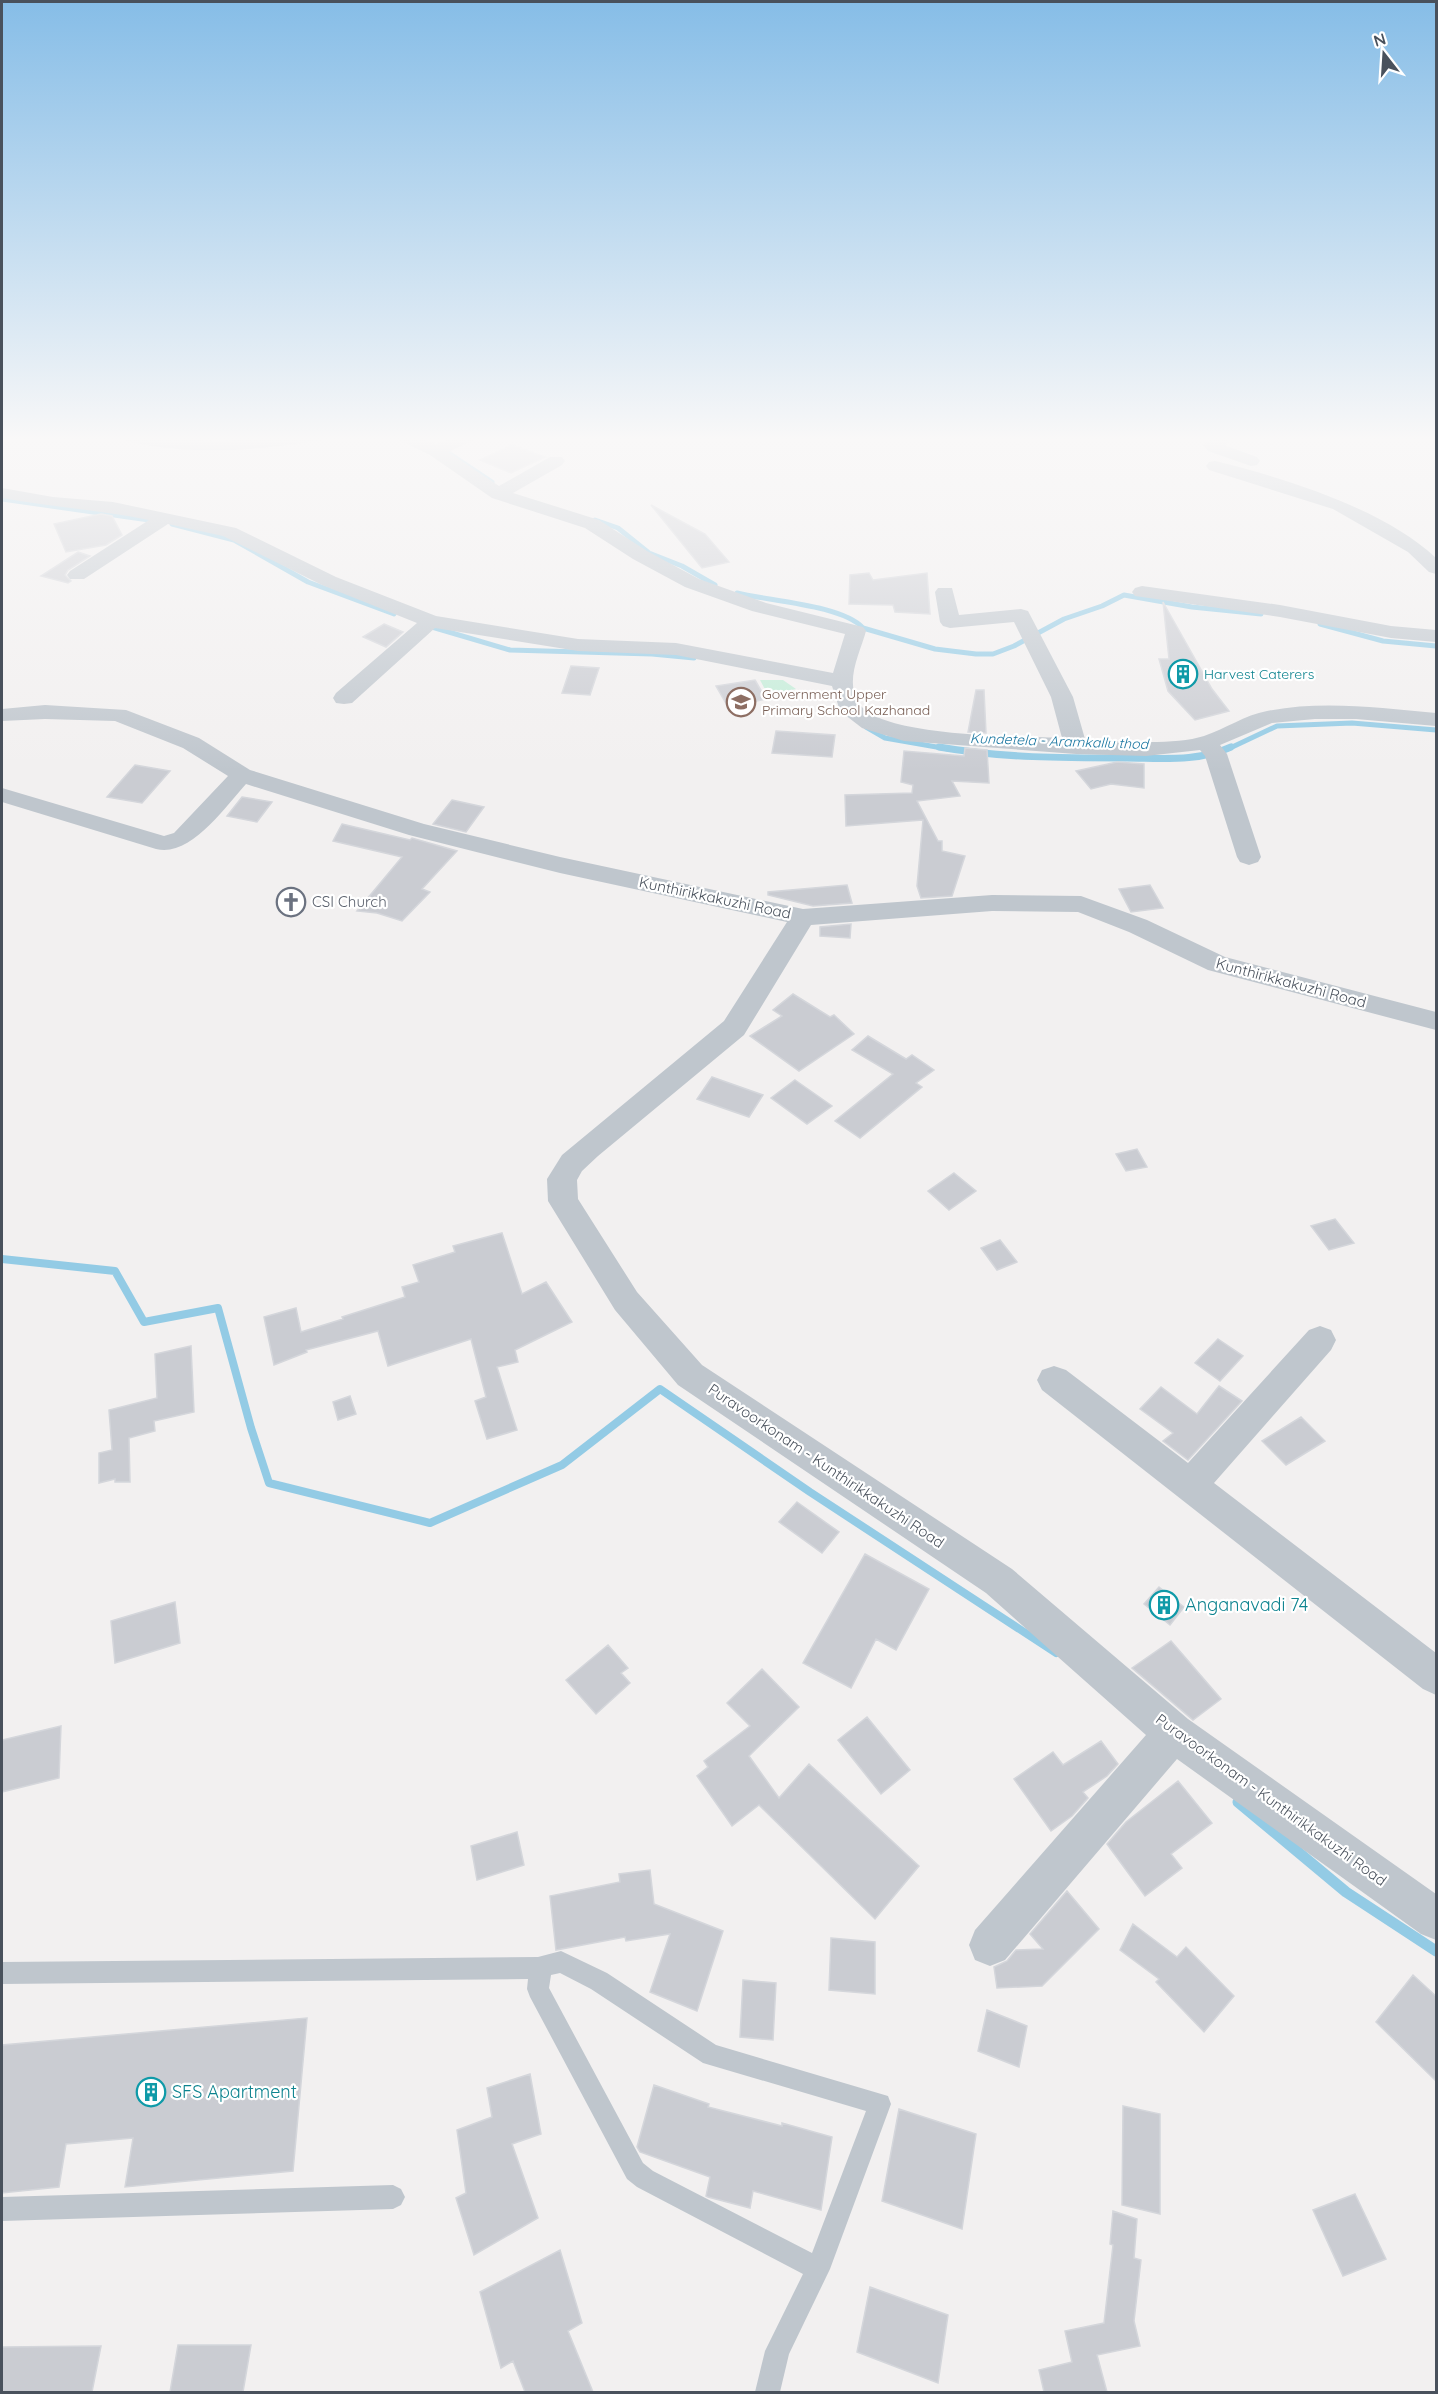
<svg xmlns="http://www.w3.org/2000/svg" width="1438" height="2394" font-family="Quicksand,sans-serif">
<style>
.green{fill:#c2ecd7}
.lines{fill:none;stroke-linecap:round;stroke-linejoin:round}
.stream-far3{stroke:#93cbe5;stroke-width:5}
.stream-far2{stroke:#93cbe5;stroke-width:7}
.stream-far1{stroke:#93cbe5;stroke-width:8}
.stream{stroke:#93cbe5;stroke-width:11}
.building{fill:#caccd2;stroke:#d4d6db;stroke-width:1.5}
.service{fill:#bfc6cd;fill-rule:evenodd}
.minor{fill:#bfc6cd;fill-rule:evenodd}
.labels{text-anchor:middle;stroke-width:4.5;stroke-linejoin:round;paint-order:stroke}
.far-culture-label{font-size:14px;fill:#0d838f;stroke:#fff;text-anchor:start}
.far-education-label{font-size:14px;fill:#785e54;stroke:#fff;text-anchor:start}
.far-water-label{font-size:14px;font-style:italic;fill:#1875a0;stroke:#fff}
.street-label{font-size:15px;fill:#49515c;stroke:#fff}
.worship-label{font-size:15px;fill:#5b616d;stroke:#fff;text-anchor:start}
.near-culture-label{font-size:18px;fill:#0d838f;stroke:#fff;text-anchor:start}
</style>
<rect width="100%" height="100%" fill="#f2f0f0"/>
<path class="green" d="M760,680H783L796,689L768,695Z"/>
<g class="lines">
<path class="stream-far3" d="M156,436L184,440
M447,452L492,482
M2,499L149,520
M595,520L618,528L649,553L682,566L715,585
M172,524L234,540L308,582L394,614
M737,593C769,601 842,605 863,628L862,634
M1320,624L1383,641L1436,646
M425,625L510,650L652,654L694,658
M863,628L935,649L976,654H993L1014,646L1064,619L1102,606L1124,595L1192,607L1261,614
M866,727L885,738L948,749
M1228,749L1277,726L1352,723L1436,730"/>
<path class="stream-far2" d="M939,747C1001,758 1064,758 1127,758C1161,758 1199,762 1231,747"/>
<path class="stream-far1" d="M2,1259L115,1271L144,1322L218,1308L251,1428L269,1483L430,1523L562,1465L660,1389L810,1492L1056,1653"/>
<path class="stream" d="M1238,1802L1346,1892L1436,1951"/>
</g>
<path class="building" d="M512,445L545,457L511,473L480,460Z
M651,505L705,534L729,562L702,568Z
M101,514L112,516L122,535L106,545L66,552L54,524Z
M78,552L90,556L68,570L65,575L71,581L68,583L41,576Z
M869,573L873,580L927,573L930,614L895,612L893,605L849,604L850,575Z
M1163,602L1212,689L1229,711L1195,720L1168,691L1159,659H1169Z
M384,624L403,632L386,647L363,637Z
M571,666L599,668L590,695L562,693Z
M755,680L766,699L728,707L716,686Z
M976,690H984L986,733L968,732Z
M776,731L835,735L832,757L772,753Z
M965,748L987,750L989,783L952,781L960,796L917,801L938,841H942V851L965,856L952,896L921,898L917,886L923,820L846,826L845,795L912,793L913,785L901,782L904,751L964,756Z
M1117,762L1144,764V788L1111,784L1091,789L1076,771Z
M135,765L170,771L142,803L107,797Z
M242,797L272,802L257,822L227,816Z
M452,800L484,807L466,832L433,824Z
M342,824L410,840L412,838L457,851L422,889L430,892L402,921L377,913L357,911L402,857L333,841Z
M847,885L852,903L813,906L768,895V892Z
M1150,885L1163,908L1131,912L1119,889Z
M851,924L850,938L820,936V927Z
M793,994L830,1017L834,1015L854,1034L799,1071L750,1036L782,1016L773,1010Z
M868,1036L906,1059L912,1055L934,1070L916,1083L922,1087L860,1138L835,1121L893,1074L852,1050Z
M712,1077L763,1095L749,1117L697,1099Z
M795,1080L832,1106L807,1124L771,1098Z
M1137,1149L1147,1167L1126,1171L1116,1154Z
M954,1173L976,1191L949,1210L928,1191Z
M1335,1219L1354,1243L1329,1250L1311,1226Z
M502,1233L522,1294L546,1282L572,1322L515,1350L518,1362L497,1367L517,1430L487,1439L475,1401L486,1397L471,1339L388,1366L378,1331L306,1350L307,1352L274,1365L264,1317L296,1308L301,1332L343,1319L342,1317L405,1297L402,1287L419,1282L413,1265L455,1252L453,1246Z
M1000,1240L1017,1262L997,1270L981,1248Z
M1218,1339L1243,1356L1220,1381L1195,1363Z
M191,1346L194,1412L154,1421L155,1431L129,1438L130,1482H115V1479L99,1483V1453L112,1450L109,1410L157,1398L155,1354Z
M1219,1386L1242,1401L1188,1460L1163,1441L1173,1433L1140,1409L1161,1387L1197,1414Z
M350,1396L356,1414L338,1420L333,1402Z
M1301,1417L1325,1441L1286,1465L1262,1441Z
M797,1502L839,1532L822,1553L779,1522Z
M865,1554L929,1589L896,1650L876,1639L851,1688L803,1663Z
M1159,1587L1184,1607L1170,1625L1144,1604Z
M175,1602L180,1643L115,1663L111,1621Z
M1171,1641L1221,1699L1193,1720L1132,1668Z
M608,1645L628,1668L621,1673L630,1683L596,1714L566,1680Z
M762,1669L799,1707L749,1756L779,1798L809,1764L919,1866L875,1919L759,1805L732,1826L697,1776L708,1767L704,1761L750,1726L727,1703Z
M867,1717L910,1770L881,1794L838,1740Z
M61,1726L59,1778L2,1792V1740Z
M1101,1741L1118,1764L1107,1776L1083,1792L1088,1798L1072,1816L1051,1831L1014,1779L1053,1752L1063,1765Z
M1178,1781L1212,1823L1171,1854L1182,1868L1145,1896L1107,1844L1126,1822Z
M517,1832L524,1865L477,1880L471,1846Z
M650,1870L654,1904L723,1931L697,2011L650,1992L670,1934L626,1941L625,1937L556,1950L550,1896L620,1882L619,1874Z
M1067,1891L1099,1929L1042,1986L997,1988L994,1967L1007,1961L1016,1950L1043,1949L1030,1934Z
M1133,1924L1177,1957L1186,1947L1234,1996L1204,2032L1156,1982L1159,1979L1120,1950Z
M831,1938L875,1942V1994L829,1990Z
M1413,1975L1437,1997V2082L1376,2022Z
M743,1980L776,1983L773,2040L740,2037Z
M987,2010L1027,2026L1019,2067L978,2051Z
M307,2018L293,2171L125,2187L133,2138L66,2144L59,2187L2,2193V2045Z
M530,2074L541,2134L512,2144L538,2218L474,2255L456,2198L466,2193L457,2130L492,2117L487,2088Z
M654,2085L709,2104L708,2107L782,2126V2123L832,2137L821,2210L753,2191L750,2208L708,2197L706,2196L710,2177L640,2152L637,2147Z
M1123,2106L1160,2114V2214L1122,2205Z
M899,2109L976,2134L962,2229L882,2201Z
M1355,2194L1386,2259L1343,2276L1313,2210Z
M1113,2211L1137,2219L1134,2258L1141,2260L1134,2321L1140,2346L1097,2355L1107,2392H1044L1039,2370L1072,2362L1065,2331L1104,2323L1113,2245L1110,2244Z
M560,2250L582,2323L568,2331L593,2392H525L513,2361L501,2368L480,2292Z
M870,2287L948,2315L938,2383L857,2352Z
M178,2345H251L243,2392H170Z
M101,2346L92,2392H2V2347Z"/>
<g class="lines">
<path class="service" d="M561,1951L607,1973L716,2045L888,2096L891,2104L830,2269L789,2354L780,2392H755L765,2351L803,2274L637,2187L627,2179L530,1997L527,1989L528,1979L2,1984V1962L538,1957ZM560,1973L591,1989L703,2063L866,2111L812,2253L653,2171L643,2163L549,1988L551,1975Z
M393,2185L401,2189L405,2197L401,2205L393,2209L2,2221V2197Z"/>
<path class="minor" d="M119,436L222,441L282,436H326L323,440L317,441C251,451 187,456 122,440Z
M396,436H418L436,444L455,436H476L474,440L448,452L499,486L550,457H562L565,461L562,465L513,493L599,520L647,551L699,579L766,603L863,627L866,631C860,653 845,680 858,702C878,738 1022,736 1062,738L1051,697L1014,622L950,628L943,626L940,622L935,592L938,588H952L959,615L1021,609L1028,611L1073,697L1085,739C1118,741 1172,746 1204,736C1225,729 1245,715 1267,711C1323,700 1380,708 1436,713V726L1356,719H1315L1272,723L1220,745L1227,754L1261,857L1258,862L1249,865L1240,862L1237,857L1205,756L1200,750L1146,756L1076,754L904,741L862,728L840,711L832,686L676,655L578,651L435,628L352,703L344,704L336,703L333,698L336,693L417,623L322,585L223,536L168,524L84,579H70L67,575L70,571L149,520C100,510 51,507 2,498V488L53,497L113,502L236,528L336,577L436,616L578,639L676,643L833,673L845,634L752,611L685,587L633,559L585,528L492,498L430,455L399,440Z
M1215,436H1235L1224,445L1257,457L1260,461L1257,465L1251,466L1208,451L1203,445Z
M1215,461C1285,478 1384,509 1436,558V574L1429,572L1408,552L1333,509L1209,470L1206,466L1209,462Z
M1142,586L1280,605L1391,626L1436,630V642L1391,638L1280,617L1135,596L1132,592L1135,588Z
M45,705L126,710L199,738L250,770L424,824L560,857L803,909L992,895L1081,896L1147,920L1225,957L1436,1012V1030L1208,970L1129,932L1078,912L992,911L811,925L744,1035L598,1156L582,1171L577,1180L578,1199L637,1292L702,1365L1012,1569L1188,1719L1436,1894V1940L1421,1934L1177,1759L1005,1960L990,1966L975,1960L969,1945L975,1930L1146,1735L986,1593L678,1385L615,1310L548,1201L547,1179L562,1155L724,1021L787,922L560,873L409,835L246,784C225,807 190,858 156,849L2,802V788L164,836L174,833L228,776L183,748L115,721L45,719L2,721V709Z
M1320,1326L1331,1330L1336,1340L1331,1350L1214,1483L1436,1653V1695L1423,1689L1042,1390L1037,1380L1042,1370L1054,1366L1066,1370L1188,1463L1309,1330Z"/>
</g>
<linearGradient id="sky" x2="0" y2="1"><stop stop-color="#86bde7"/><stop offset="0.57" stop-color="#f9f8f8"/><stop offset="1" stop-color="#f9f8f8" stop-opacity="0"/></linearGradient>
<rect width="1438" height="771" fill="url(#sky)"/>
<defs>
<g id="building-ring" transform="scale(1.5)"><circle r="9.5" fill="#fff" stroke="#0f9aa8" stroke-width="1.5"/><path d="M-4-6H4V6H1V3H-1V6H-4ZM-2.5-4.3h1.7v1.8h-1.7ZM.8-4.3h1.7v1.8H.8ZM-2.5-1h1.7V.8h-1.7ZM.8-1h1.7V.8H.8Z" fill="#0f9aa8"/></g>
<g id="school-ring" transform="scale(1.5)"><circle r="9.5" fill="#fff" stroke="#8d6e63" stroke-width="1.5"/><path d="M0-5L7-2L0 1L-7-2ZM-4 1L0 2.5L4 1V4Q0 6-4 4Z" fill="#8d6e63"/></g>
<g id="church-ring" transform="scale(1.5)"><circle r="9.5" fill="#fff" stroke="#6b7280" stroke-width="1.5"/><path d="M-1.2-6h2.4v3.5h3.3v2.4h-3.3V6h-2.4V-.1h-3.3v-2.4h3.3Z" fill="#6b7280"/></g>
</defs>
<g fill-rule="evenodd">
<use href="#building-ring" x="1183" y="674"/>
<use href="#school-ring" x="741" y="702"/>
<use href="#church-ring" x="291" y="902"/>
<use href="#building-ring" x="1164" y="1605"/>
<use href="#building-ring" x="151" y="2092"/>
</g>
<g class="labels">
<g class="far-culture-label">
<text x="1204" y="679">Harvest Caterers</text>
</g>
<g class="far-education-label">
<text x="762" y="699">Government Upper<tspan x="762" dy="16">Primary School Kazhanad</tspan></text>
</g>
<g class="far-water-label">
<text transform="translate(1059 741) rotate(2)" y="5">Kundetela - Aramkallu thod</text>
</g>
<g class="street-label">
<text transform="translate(715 898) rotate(12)" y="5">Kunthirikkakuzhi Road</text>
<text transform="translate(1291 983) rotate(15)" y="5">Kunthirikkakuzhi Road</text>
<text transform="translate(826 1466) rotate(34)" y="5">Puravoorkonam - Kunthirikkakuzhi Road</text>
<text transform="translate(1271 1800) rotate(36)" y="5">Puravoorkonam - Kunthirikkakuzhi Road</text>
</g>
<g class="worship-label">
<text x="312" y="907">CSI Church</text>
</g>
<g class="near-culture-label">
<text x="1185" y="1611">Anganavadi 74</text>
<text x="172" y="2098">SFS Apartment</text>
</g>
</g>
<rect width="1438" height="2394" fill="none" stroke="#49515c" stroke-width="6"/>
<g transform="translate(1384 54) rotate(343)" stroke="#ffffff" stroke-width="4.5" paint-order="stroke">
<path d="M0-4.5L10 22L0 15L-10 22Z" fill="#49515c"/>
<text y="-9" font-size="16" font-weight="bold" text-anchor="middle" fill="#49515c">N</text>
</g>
</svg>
